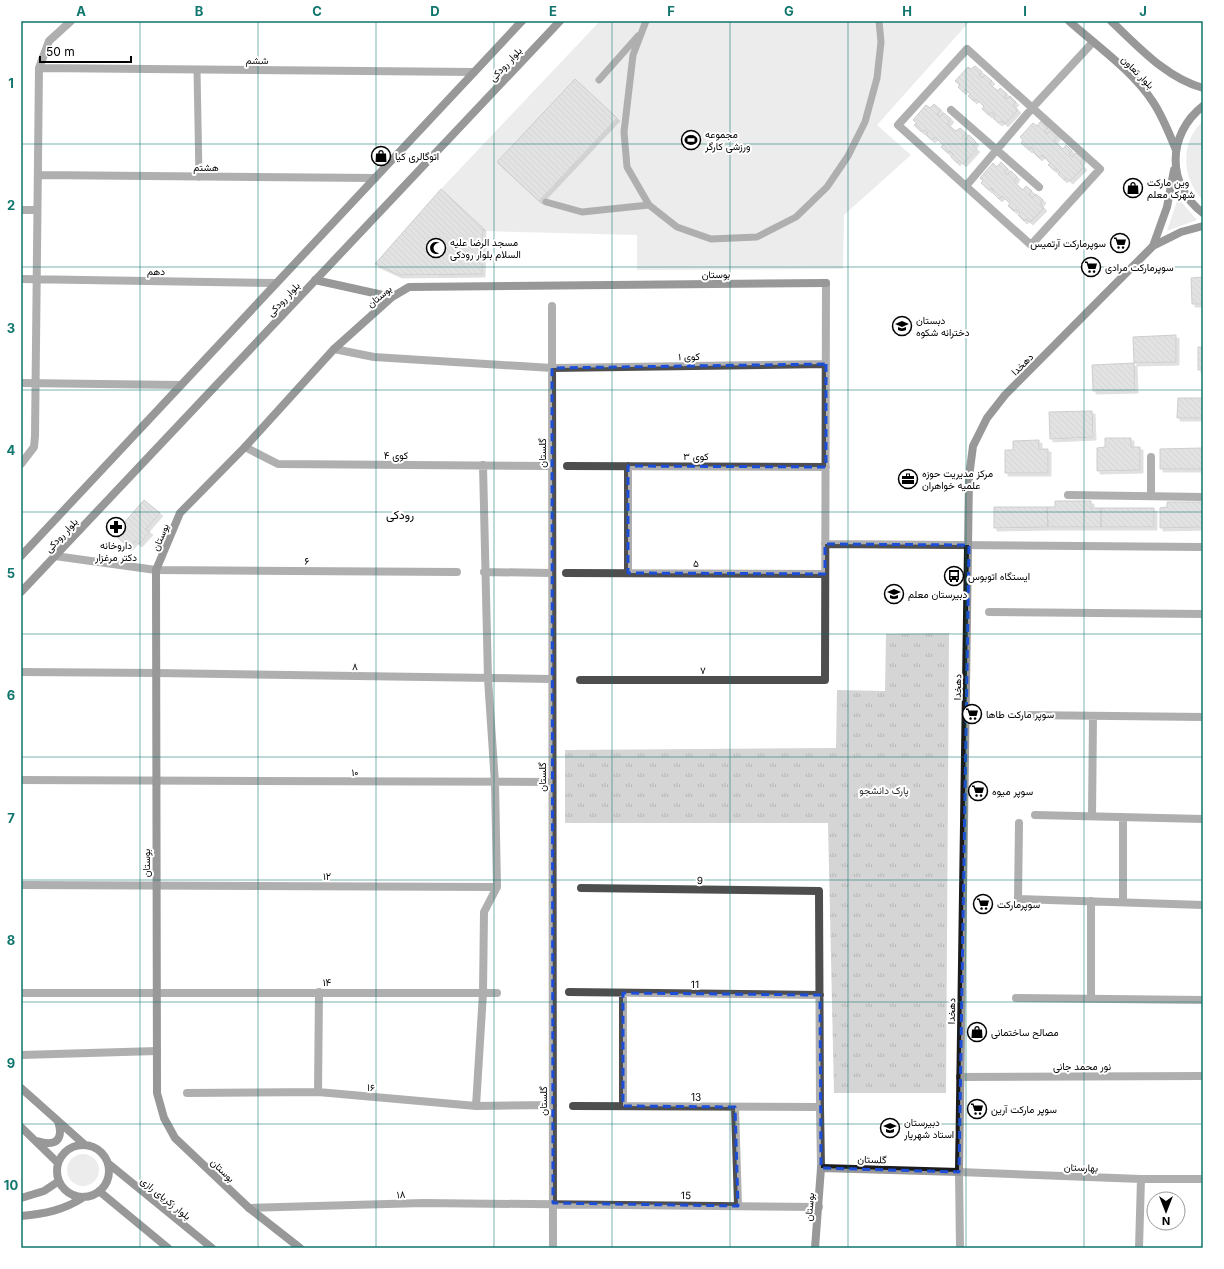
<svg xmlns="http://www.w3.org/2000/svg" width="1224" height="1269" font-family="Inter,Vazirmatn,sans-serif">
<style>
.grass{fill:#d5d5d5}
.park{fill:url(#park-tufts)}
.building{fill:url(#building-back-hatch);stroke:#929292;filter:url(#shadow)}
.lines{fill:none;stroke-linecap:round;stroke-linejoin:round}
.lane{stroke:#4e4e4e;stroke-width:7}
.street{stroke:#4e4e4e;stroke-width:8}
.secondary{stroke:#1b1b1b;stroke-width:8}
.marked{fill:none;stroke:#1d4ed8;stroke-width:3;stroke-dasharray:8 5;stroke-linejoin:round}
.grid{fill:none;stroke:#0f766e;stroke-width:1;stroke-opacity:0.55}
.labels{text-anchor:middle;stroke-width:4;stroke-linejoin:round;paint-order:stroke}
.street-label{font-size:10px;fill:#000;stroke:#fff}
.poi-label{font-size:10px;fill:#000;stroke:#fff;text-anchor:start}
.park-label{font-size:10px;fill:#2c2c2c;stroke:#fff}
.quarter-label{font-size:12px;fill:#000;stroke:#fff}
.neatline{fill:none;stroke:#0f766e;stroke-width:1.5}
.grid-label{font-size:13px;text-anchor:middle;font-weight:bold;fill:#0f766e}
</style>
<defs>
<pattern id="park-tufts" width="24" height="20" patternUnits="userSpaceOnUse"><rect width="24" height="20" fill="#d5d5d5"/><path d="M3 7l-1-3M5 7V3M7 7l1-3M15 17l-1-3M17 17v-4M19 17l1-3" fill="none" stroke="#b5b5b5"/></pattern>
<pattern id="building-back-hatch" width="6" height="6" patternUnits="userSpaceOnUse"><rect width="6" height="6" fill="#bebebe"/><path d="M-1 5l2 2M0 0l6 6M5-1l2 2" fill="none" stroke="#a2a2a2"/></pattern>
<filter id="shadow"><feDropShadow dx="3" dy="3" stdDeviation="0" flood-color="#0004"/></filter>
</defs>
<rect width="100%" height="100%" fill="#fff"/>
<path class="grass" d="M600,21H970L877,125L911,155L844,215L843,269L637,270V235L483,231V228L441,189Z
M1203,121V200C1181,178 1180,142 1203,121Z
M1178,198L1197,220L1167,231Z
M67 1170a16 16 0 1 1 32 0a16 16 0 1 1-32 0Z"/>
<path class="park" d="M949,633L946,1093H834L828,823H565V750L836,748L837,690L885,691L886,634Z"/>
<path class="building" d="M975,66L982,72L979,75L982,78L985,75L992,81L989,84L998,91L1000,88L1007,94L1004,97L1007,99L1010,96L1016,102L1013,105L1018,110L1005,124L1002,121L999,123L993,118L995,116L992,112L989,115L982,109L984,106L976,99L974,101L968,96L970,94L965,89L963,92L958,87L960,85L955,81L968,67L971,69Z
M575,79L617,118L539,201L497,162Z
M934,104L941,110L937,114L940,117L944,113L951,119L947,124L956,131L960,128L966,133L962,137L966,140L969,135L976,142L973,146L977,149L963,164L959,160L957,163L951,157L953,154L949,151L948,153L941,147L943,145L935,137L932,140L926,135L928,133L924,130L922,132L914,125L917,123L913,120L926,105L930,108Z
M1041,121L1048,128L1044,131L1047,134L1051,130L1058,136L1054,141L1063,149L1066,145L1072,151L1069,154L1072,157L1076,153L1083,159L1080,163L1084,167L1070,181L1066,178L1064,180L1058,174L1060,172L1056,169L1054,170L1048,165L1050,163L1042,155L1039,158L1033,152L1034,150L1031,147L1029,150L1021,143L1023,140L1020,137L1033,123L1037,126Z
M1001,162L1008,169L1004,172L1007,175L1011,171L1017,177L1014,182L1023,190L1026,186L1032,191L1029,195L1032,198L1036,194L1043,200L1040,204L1044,208L1030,222L1026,219L1024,221L1018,215L1020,213L1016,209L1014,211L1008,206L1010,203L1002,196L999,199L993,193L994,191L991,188L989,190L981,183L983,181L980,178L993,163L997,167Z
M441,189L483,228L482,274L399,275L375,264Z
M1203,277V304H1192L1191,278Z
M1176,335V362L1134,363L1133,337Z
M1198,347H1203V370H1198Z
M1134,363L1135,390L1093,391L1092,365Z
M1178,398H1203V418H1177Z
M1092,411L1093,437L1050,439L1049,412Z
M1105,438H1131V447H1140V470L1097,471V448L1105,447Z
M1039,440V449H1048V473H1005V450H1013V441Z
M1203,448V469H1160V449Z
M144,500L160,513L146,529L150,532L139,544L135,541L129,548L114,534Z
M1055,501H1091V508H1101V527H1048L1047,507H1055Z
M1167,502H1203V527L1160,528V508L1167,507Z
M994,507H1047L1048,527L994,528Z
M1101,508H1154V527H1101Z"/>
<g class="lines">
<path class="lane" d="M646,21L633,55L624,132L627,167L649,205L677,227L711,239L757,237L796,217L827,187L848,156L865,122L877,78L881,42L879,21
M197,70L199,177
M599,80L638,36
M546,202L582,212L649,205"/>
<path class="street" d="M967,49L1100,169L1031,245L898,125Z
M39,68L474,72
M951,110L1039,187
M38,175L375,178
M966,186L1033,107L1093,42
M21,210H37
M21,279L276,283
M552,306L553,1248
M334,349L374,357L552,368L826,364
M21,383L181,385
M245,447L278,464L552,466
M1151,457V496
M21,464L34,447L35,436L39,68L49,41L71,21
M567,466L826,467
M1068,495L1203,497
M825,544L1203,547
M55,556L156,570L457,572
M484,572L552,573
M566,573L825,574
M628,573V466
M989,612L1203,614
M21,672L156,673L552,679
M580,680H825L826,283
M1023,715L1203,717
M21,780L552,782
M1035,815L1203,819
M1092,816L1093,716
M1019,823L1018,899L1203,905
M21,885L497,887
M581,888L819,891L820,1107L821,1168
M1123,902V817
M569,992L820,995
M21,993H497
M1016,998L1203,1000
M1091,999V901
M21,1055L157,1051
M960,1077L1203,1076
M318,1092L319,992
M187,1093L318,1092L476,1106L553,1105
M476,1106L483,993L484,912L497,887L495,783L488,679L483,465
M573,1106L820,1107
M623,1106V993
M735,1107L738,1206
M249,1208L423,1203L819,1207
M960,1248L959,1172L1141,1179H1203
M1139,1248L1141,1179"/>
<path class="secondary" d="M1069,21C1097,46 1133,71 1153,102C1163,117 1169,133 1176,150
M1111,21C1138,46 1166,78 1203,88
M1203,106C1167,134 1166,185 1203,213
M1153,246L1167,207L1174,170
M315,280L392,297
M21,556L522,21
M21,592L560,21
M21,1088L85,1145
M21,1127L58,1163
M37,1141C56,1147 64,1140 58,1121
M57 1171a26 26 0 1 1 52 0a26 26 0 1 1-52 0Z
M109,1164L212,1248
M99,1191L168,1248
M21,1198L44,1191L59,1181
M21,1216C45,1214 64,1210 84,1197
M300,1248L249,1208L175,1138L164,1118L157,1093L156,570L180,513L245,447L334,349L392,297L409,287L826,283
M815,1248L821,1168L959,1172L969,477L973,446L987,418L1005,395L1153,246L1181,232L1203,226"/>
</g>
<path d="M0 0H1224V1269H0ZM826,364V467L628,466V573L825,574V544L969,545L959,1172L821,1168L820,995L623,993V1106L735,1107L738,1206L553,1203L552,368Z" fill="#fff" fill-opacity=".55" fill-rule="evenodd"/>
<path class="marked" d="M826,364V467L628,466V573L825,574V544L969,545L959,1172L821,1168L820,995L623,993V1106L735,1107L738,1206L553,1203L552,368Z"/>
<path class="grid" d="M140,21V1248M258,21V1248M376,21V1248M494,21V1248M612,21V1248M730,21V1248M848,21V1248M966,21V1248M1084,21V1248M21,144H1203M21,267H1203M21,390H1203M21,512H1203M21,634H1203M21,757H1203M21,880H1203M21,1002H1203M21,1124H1203"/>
<defs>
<g id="stadium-ring" transform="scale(1)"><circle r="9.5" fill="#fff" stroke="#000" stroke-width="1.5"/><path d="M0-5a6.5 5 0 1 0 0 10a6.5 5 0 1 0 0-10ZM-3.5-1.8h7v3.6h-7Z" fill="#000"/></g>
<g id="shop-ring" transform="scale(1)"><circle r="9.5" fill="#fff" stroke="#000" stroke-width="1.5"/><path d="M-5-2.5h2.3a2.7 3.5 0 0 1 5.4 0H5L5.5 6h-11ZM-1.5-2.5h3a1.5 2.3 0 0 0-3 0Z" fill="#000"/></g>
<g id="supermarket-ring" transform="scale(1)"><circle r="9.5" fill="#fff" stroke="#000" stroke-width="1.5"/><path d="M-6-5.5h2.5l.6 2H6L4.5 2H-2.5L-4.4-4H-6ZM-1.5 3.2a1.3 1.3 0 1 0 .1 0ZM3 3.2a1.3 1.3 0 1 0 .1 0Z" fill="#000"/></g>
<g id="mosque-ring" transform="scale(1)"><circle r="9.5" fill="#fff" stroke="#000" stroke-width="1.5"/><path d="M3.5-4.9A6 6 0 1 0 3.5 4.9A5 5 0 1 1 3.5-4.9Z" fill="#000"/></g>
<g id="school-ring" transform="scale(1)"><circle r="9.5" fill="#fff" stroke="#000" stroke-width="1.5"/><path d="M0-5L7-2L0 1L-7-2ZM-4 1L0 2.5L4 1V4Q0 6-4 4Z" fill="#000"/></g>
<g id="office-ring" transform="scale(1)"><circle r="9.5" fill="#fff" stroke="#000" stroke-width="1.5"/><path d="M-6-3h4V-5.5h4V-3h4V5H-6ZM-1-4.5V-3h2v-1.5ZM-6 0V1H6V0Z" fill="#000"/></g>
<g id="pharmacy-ring" transform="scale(1)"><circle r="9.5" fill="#fff" stroke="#000" stroke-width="1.5"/><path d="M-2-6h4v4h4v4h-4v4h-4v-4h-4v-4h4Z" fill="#000"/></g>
<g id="bus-ring" transform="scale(1)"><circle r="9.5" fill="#fff" stroke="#000" stroke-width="1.5"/><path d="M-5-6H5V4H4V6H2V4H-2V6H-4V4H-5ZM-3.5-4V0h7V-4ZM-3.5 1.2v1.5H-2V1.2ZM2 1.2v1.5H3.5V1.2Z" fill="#000"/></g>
</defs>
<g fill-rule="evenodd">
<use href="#stadium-ring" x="691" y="140"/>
<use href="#shop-ring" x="381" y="156"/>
<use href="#shop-ring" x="1133" y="188"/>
<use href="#supermarket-ring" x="1120" y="243"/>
<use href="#mosque-ring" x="436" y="248"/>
<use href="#supermarket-ring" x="1091" y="267"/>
<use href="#school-ring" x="902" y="326"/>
<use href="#office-ring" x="908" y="479"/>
<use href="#pharmacy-ring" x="116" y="527"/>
<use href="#bus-ring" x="954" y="576"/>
<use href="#school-ring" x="894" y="594"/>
<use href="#supermarket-ring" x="972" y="714"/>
<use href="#supermarket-ring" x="978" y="791"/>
<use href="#supermarket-ring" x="983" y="904"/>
<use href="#shop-ring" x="977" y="1032"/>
<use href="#supermarket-ring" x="977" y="1109"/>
<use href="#school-ring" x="890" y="1128"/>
</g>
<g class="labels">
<g class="street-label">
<text transform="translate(257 60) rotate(1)" y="4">ششم</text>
<text transform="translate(505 64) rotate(-47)" y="4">بلوار رودکی</text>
<text transform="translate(1138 72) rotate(45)" y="4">بلوار تعاون</text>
<text x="206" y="171">هشتم</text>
<text transform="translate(156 271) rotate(1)" y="4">دهم</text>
<text transform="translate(716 274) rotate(-1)" y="4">بوستان</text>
<text transform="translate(379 296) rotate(-39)" y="4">بوستان</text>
<text transform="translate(283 299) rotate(-47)" y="4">بلوار رودکی</text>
<text transform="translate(689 356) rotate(-1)" y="4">کوی ۱</text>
<text transform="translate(1022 364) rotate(-45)" y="4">دهخدا</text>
<text transform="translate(542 453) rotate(-90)" y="4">گلستان</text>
<text x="396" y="459">کوی ۴</text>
<text x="696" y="460">کوی ۳</text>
<text transform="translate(61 535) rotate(-47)" y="4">بلوار رودکی</text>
<text transform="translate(160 537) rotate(-67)" y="4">بوستان</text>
<text x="307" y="565">۶</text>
<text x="696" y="567">۵</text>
<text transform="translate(355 666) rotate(1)" y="4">۸</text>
<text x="703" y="674">۷</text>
<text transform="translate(957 687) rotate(-89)" y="4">دهخدا</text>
<text x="355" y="776">۱۰</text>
<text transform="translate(542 777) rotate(-90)" y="4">گلستان</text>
<text transform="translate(146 863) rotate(-90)" y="4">بوستان</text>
<text x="327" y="880">۱۲</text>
<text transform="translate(700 880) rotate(1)" y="4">9</text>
<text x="327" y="986">۱۴</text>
<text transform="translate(695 984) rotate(1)" y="4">11</text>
<text transform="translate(951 1011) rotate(-89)" y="4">دهخدا</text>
<text x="1082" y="1070">نور محمد جانی</text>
<text transform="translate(371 1087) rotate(5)" y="4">۱۶</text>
<text x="696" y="1101">13</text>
<text transform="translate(543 1101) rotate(-90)" y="4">گلستان</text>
<text transform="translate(872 1159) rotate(2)" y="4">گلستان</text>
<text transform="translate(1081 1167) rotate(2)" y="4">بهارستان</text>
<text transform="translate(223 1170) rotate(44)" y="4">بوستان</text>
<text transform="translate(401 1194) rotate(-2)" y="4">۱۸</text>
<text transform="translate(686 1195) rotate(1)" y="4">15</text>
<text transform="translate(166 1198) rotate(39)" y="4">بلوار زکریای رازی</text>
<text transform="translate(809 1207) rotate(-85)" y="4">بوستان</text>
</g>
<g class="poi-label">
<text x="705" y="138">مجموعه<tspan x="705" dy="12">ورزشی کارگر</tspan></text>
<text x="395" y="160">اتوگالری کیا</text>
<text x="1147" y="186">وین مارکت<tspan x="1147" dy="12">شهرک معلم</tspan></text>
<text x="450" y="246">مسجد الرضا علیه<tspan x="450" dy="12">السلام بلوار رودکی</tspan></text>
<text x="1106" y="247" text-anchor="end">سوپرمارکت آرتمیس</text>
<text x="1105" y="271">سوپرمارکت مرادی</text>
<text x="916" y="324">دبستان<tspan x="916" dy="12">دخترانه شکوه</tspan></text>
<text x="922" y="477">مرکز مدیریت حوزه<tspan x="922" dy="12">علمیه خواهران</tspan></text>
<text x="116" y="549" text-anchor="middle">داروخانه<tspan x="116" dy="12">دکتر مرغزار</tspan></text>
<text x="968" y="580">ایستگاه اتوبوس</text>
<text x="908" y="598">دبیرستان معلم</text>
<text x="986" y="718">سوپر مارکت طاها</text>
<text x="992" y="795">سوپر میوه</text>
<text x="997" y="908">سوپرمارکت</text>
<text x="991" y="1036">مصالح ساختمانی</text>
<text x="991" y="1113">سوپر مارکت آرین</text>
<text x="904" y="1126">دبیرستان<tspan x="904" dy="12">استاد شهریار</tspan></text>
</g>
<g class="park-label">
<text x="884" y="794">پارک دانشجو</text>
</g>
<g class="quarter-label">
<text x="400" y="519">رودکی</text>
</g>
</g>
<rect width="1224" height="1269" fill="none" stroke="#ffffff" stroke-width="44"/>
<g transform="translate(1166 1211) rotate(180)"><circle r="19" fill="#ffffff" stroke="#999999"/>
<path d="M0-3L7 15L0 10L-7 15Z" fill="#000000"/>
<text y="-6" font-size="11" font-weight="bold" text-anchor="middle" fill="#000000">N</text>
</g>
<path d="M40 56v6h91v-6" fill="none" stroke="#000000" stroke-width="2"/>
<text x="46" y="56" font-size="12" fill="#000000" stroke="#ffffff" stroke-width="3" paint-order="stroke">50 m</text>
<rect x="22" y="22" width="1180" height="1225" class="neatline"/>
<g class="grid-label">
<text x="81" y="16">A</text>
<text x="199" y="16">B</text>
<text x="317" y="16">C</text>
<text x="435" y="16">D</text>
<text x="553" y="16">E</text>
<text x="671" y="16">F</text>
<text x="789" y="16">G</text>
<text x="907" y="16">H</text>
<text x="1025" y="16">I</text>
<text x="1143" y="16">J</text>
<text x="11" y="88">1</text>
<text x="11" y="210">2</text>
<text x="11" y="333">3</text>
<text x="11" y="455">4</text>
<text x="11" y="578">5</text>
<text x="11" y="700">6</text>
<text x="11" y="823">7</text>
<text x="11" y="945">8</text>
<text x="11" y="1068">9</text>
<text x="11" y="1190">10</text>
</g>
</svg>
